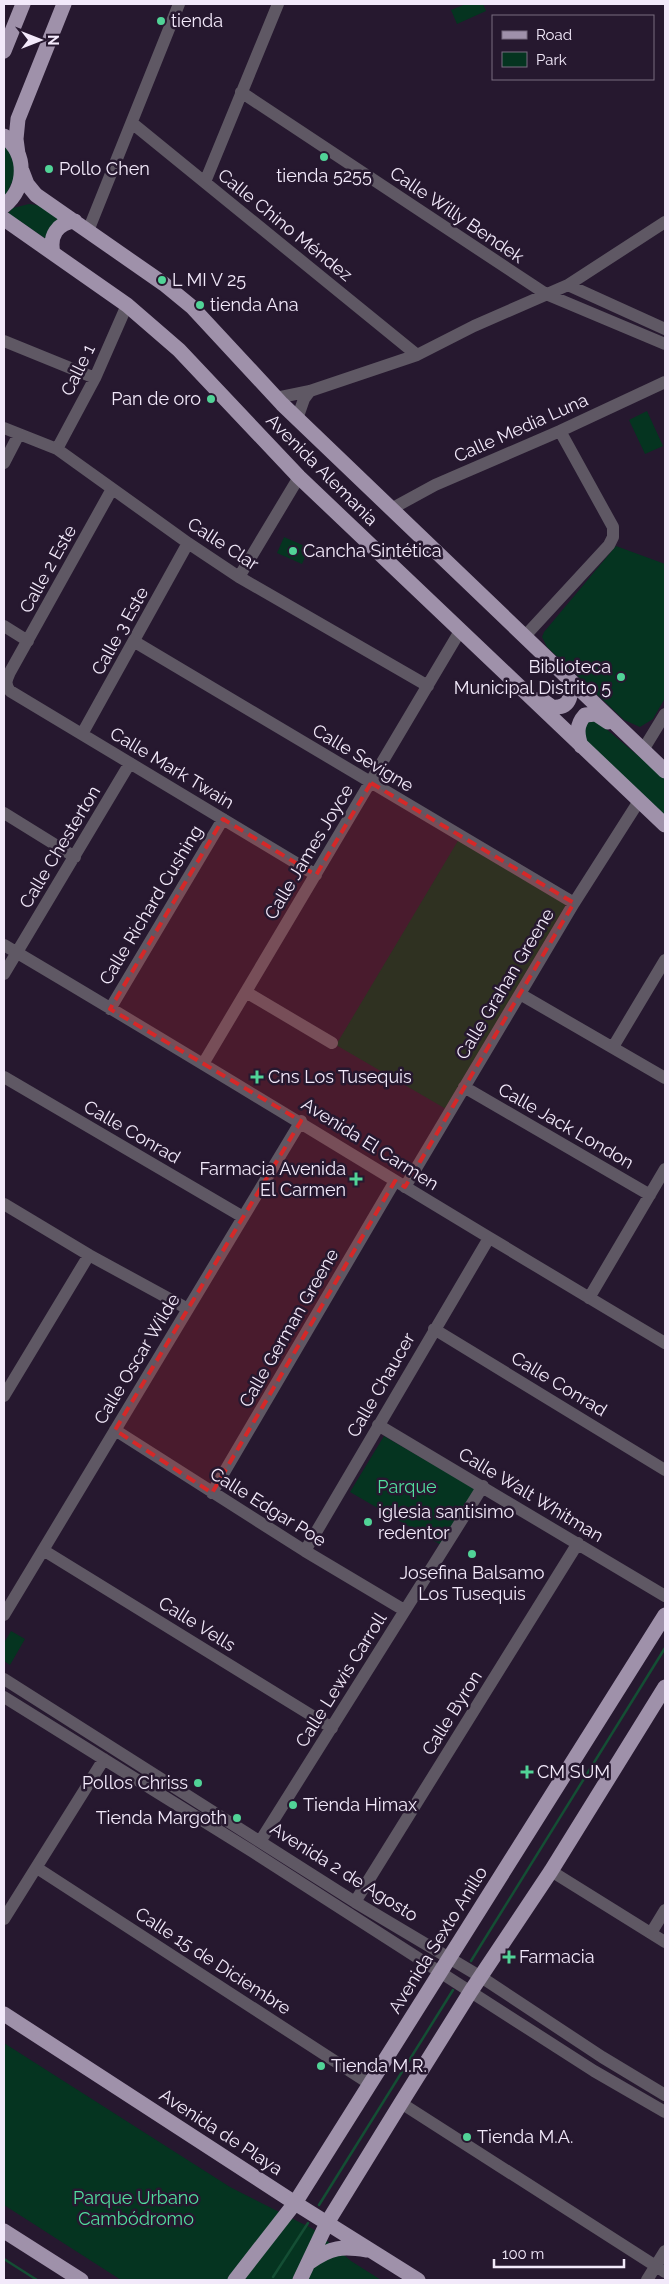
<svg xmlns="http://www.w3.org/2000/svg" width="669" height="2284" font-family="Raleway,sans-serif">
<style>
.green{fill:#053420}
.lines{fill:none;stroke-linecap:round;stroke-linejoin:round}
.stream{stroke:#144e34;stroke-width:2.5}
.minor{stroke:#5f5864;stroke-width:12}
.major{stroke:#9f91aa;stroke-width:15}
.marked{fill:#d62828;fill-opacity:0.2;stroke:#d62828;stroke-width:4;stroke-dasharray:10 6;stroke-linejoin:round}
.poi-dot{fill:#51d397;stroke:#26182f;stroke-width:2}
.labels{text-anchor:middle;stroke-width:5;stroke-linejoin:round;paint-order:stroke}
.poi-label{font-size:18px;fill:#f2e9fa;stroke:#26182f;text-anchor:start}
.street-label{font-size:18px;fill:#f2e9fa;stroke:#26182f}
.park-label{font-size:18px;fill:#52df9f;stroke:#26182f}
</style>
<rect width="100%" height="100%" fill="#26182f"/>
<path class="green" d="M466,4H483L486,11L457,24L451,10Z
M4,143L10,150L16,174L4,199Z
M29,204L43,206L61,218L46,239L8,213L13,208Z
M647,411L663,446L645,454L629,420Z
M284,537L309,548L302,564L277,553Z
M616,546L665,564V698L653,719L640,727L624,720L547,647L542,637L544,632Z
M593,718L665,778V817L585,740V723Z
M459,839L567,903L446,1109L336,1045Z
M384,1436L479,1491L443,1546L350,1492Z
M11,1631L25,1639L10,1665L4,1661V1643Z
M4,2043L230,2187L313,2229L351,2261L381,2280H121L4,2205Z"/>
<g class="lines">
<path class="stream" d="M471,1961L665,1648
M319,2205L453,1990
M4,2259L37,2280
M273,2277L308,2223"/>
<path class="minor" d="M241,92L546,294L665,344
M132,123L417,355
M205,182L278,4
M88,231L179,4
M568,285L665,329
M4,341L95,378
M276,398L310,391L417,355L474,326L568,285L665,222
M297,419L304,399L310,391
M4,428L57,449L188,543L239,577L428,686
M57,449L95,378L127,305
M4,463L19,434
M112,489L10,672C7,679 4,683 10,691L316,875
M391,509L435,485L560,431L665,382
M239,577L299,477
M4,626L28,641
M525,636L609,545L613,537V527L560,431
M135,642L574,903
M82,734L188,543
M643,750L665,714
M4,813L75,857
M4,945C226,1076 444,1212 665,1343
M4,974L130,763
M246,992L332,1043
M520,994L665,1078
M110,1009L223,819
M613,1047L665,960
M203,1064L460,631
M4,1077L243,1217
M464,1087L650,1195
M405,1187L574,903L639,801
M4,1204L89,1255L188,1309
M589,1298L665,1169
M434,1329L665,1470
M4,1396L89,1255
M378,1425L665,1596
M115,1430L305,1551L404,1610
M212,1493L395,1181
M43,1550L332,1728
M305,1551L489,1238
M4,1615L301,1121
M4,1679L355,1902L481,1977L602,2057L665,2095
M4,1697L253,1852L594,2071L665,2112
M261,1840L483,1486
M37,1868L370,2084
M551,1871L665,1942
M355,1902L578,1543
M4,1919L104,1759
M651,1933L665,1910
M401,2103L665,2272
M647,2280L665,2251"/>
<path class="major" d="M4,51L23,4
M4,136C27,154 27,187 4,206
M18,154L16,139L18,119L64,4
M22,171L27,184L36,195L164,284L192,307L282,404L665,771
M4,219L127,305L179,350L299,477L665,825
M53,253C49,236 57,223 75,221
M541,699L552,707C572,709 573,692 568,678
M581,746C577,734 576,725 585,715L596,714L608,722
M4,2014L295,2203L418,2280
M4,2231L81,2280
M310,2262C331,2247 342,2246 367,2250
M235,2280L295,2203L665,1615
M300,2280L327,2223L401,2103L471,1991L551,1871L665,1687"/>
</g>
<path class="marked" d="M371,783L574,903L405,1187L395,1181L212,1493L115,1430L301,1121L110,1009L223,819L316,875Z"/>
<g class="poi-dot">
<circle cx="161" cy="21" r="5"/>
<circle cx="324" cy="157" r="5"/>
<circle cx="49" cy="169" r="5"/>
<circle cx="162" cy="280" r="5"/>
<circle cx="200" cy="305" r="5"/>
<circle cx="211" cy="399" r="5"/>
<circle cx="293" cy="551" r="5"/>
<circle cx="621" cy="677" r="5"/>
<path d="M254.5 1069.5h5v5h5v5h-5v5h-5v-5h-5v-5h5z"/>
<path d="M353.5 1171.5h5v5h5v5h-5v5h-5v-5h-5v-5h5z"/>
<circle cx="368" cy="1522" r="5"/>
<circle cx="472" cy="1554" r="5"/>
<path d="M524.5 1764.5h5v5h5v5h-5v5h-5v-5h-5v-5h5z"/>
<circle cx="198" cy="1783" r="5"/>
<circle cx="293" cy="1805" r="5"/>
<circle cx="237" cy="1818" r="5"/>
<path d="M506.5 1949.5h5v5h5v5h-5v5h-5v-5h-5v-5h5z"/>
<circle cx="321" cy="2066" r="5"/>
<circle cx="467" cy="2137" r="5"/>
</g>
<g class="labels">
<g class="poi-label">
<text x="171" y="27">tienda</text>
<text x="59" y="175">Pollo Chen</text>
<text x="324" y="182" text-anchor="middle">tienda 5255</text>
<text x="172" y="286">L MI V 25</text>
<text x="210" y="311">tienda Ana</text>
<text x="201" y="405" text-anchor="end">Pan de oro</text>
<text x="303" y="557">Cancha Sintética</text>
<text x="611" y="673" text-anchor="end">Biblioteca<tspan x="611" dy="21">Municipal Distrito 5</tspan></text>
<text x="268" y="1083">Cns Los Tusequis</text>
<text x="346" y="1175" text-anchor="end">Farmacia Avenida<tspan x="346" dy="21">El Carmen</tspan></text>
<text x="378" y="1518">iglesia santisimo<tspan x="378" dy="21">redentor</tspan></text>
<text x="472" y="1579" text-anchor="middle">Josefina Balsamo<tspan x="472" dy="21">Los Tusequis</tspan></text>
<text x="537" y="1778">CM SUM</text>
<text x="188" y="1789" text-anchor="end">Pollos Chriss</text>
<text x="303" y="1811">Tienda Himax</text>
<text x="227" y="1824" text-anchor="end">Tienda Margoth</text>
<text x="519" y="1963">Farmacia</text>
<text x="331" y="2072">Tienda M.R.</text>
<text x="477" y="2143">Tienda M.A.</text>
</g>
<g class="street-label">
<text transform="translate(457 215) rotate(34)" y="6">Calle Willy Bendek</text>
<text transform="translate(285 225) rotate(39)" y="6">Calle Chino Méndez</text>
<text transform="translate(78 370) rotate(-64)" y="6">Calle 1</text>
<text transform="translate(521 428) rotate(-24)" y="6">Calle Media Luna</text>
<text transform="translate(322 470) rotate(45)" y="6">Avenida Alemania</text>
<text transform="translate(223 544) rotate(33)" y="6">Calle Clar</text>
<text transform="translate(48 569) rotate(-61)" y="6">Calle 2 Este</text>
<text transform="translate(120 631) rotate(-61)" y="6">Calle 3 Este</text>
<text transform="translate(363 758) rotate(31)" y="6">Calle Sevigne</text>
<text transform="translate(172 768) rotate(31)" y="6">Calle Mark Twain</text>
<text transform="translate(60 847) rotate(-59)" y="6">Calle Chesterton</text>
<text transform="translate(309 852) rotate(-59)" y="6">Calle James Joyce</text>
<text transform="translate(151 905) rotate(-59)" y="6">Calle Richard Cushing</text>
<text transform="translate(505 984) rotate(-59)" y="6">Calle Grahan Greene</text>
<text transform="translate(566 1126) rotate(30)" y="6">Calle Jack London</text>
<text transform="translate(132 1132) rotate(30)" y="6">Calle Conrad</text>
<text transform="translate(370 1144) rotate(32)" y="6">Avenida El Carmen</text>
<text transform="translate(289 1328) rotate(-60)" y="6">Calle German Greene</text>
<text transform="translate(137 1359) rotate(-59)" y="6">Calle Oscar Wilde</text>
<text transform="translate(559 1384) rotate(31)" y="6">Calle Conrad</text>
<text transform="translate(381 1385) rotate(-60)" y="6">Calle Chaucer</text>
<text transform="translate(531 1495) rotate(31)" y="6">Calle Walt Whitman</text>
<text transform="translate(268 1507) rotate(32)" y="6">Calle Edgar Poe</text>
<text transform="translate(197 1624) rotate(32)" y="6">Calle Vells</text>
<text transform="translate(341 1680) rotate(-58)" y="6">Calle Lewis Carroll</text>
<text transform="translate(452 1713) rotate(-58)" y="6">Calle Byron</text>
<text transform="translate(344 1872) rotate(32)" y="6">Avenida 2 de Agosto</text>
<text transform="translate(438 1940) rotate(-58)" y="6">Avenida Sexto Anillo</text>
<text transform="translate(213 1961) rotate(33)" y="6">Calle 15 de Diciembre</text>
<text transform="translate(221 2132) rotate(33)" y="6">Avenida de Playa</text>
</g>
<g class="park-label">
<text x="407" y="1493">Parque</text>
<text x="136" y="2204">Parque Urbano<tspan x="136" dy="21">Cambódromo</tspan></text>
</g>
</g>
<rect width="669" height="2284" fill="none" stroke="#f2e9fa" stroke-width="10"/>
<rect x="492" y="15" width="162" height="65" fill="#26182f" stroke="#786c80"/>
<rect x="502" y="31" width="25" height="8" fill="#9f91aa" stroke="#786c80"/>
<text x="536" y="40" font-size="15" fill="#f2e9fa">Road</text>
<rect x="502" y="52" width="25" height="15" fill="#053420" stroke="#786c80"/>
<text x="536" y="65" font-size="15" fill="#f2e9fa">Park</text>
<g transform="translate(40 40) rotate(90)" stroke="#26182f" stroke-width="4" paint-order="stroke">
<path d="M0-4L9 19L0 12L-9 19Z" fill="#f2e9fa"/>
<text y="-8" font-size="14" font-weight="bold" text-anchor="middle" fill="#f2e9fa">N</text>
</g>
<path d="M494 2259v8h130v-8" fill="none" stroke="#f2e9fa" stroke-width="2.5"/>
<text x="502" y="2259" font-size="15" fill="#f2e9fa" stroke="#26182f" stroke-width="4" paint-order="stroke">100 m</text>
</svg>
